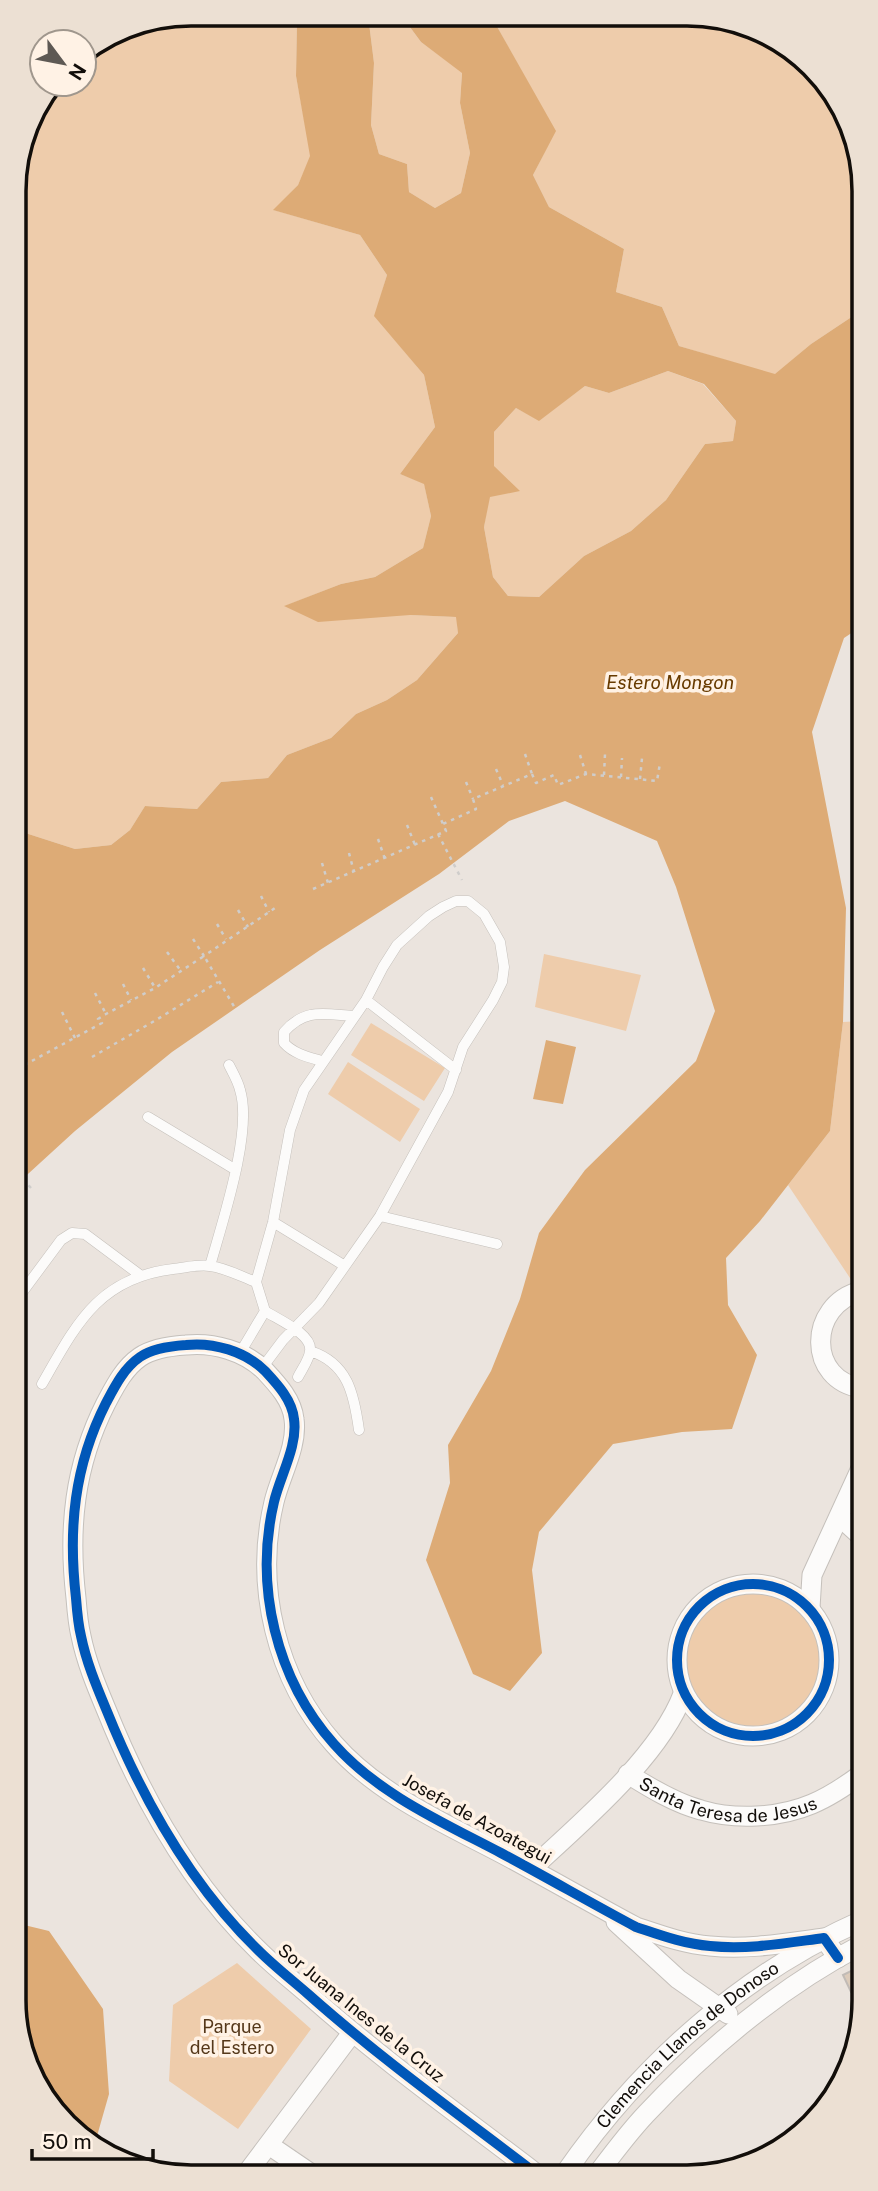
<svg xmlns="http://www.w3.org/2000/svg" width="878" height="2191" font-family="'Public Sans',sans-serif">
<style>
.green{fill:#eeccab}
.water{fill:#ddab76;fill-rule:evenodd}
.shadow{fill:#0003}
.building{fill:#dccbba;stroke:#c1bbb6;stroke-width:2}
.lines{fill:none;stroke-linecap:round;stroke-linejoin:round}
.service-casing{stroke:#c5c0bb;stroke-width:11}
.minor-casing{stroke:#c5c0bb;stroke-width:21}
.path{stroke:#cfcdcb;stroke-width:2.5;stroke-dasharray:3.5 5;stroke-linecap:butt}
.service{stroke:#fcfbfa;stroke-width:10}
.minor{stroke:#fcfbfa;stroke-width:19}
.cycleway-casing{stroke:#fff2e5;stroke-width:15}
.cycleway{stroke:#0057b8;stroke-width:10}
.labels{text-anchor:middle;stroke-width:7;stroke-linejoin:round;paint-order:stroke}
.street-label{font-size:18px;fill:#120e0a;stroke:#fff2e5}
.park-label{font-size:18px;fill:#55381a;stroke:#fff2e5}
.water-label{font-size:19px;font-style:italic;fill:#683b00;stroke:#fff2e5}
.rim{fill:none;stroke:#120e0a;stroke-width:3.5}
</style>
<rect width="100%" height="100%" fill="#ebe4de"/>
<path class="green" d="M191,14L299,15L297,21L296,76L311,156L298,185L274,210L360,235L387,275L375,316L424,375L435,427L400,474L424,483L431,516L423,548L375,577L341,584L285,606L410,615L457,617L458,633L417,680L387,700L356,714L331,738L287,755L268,778L221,782L197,809L145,806L130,830L111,845L75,849L16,830L14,179L32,113L54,84H84V52L124,27Z
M368,15H404V19L421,42L462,72L460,103L470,153L461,193L435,208L409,192L407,164L379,154L371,125L374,63Z
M491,16L721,17L804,58L858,146L859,312L811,344L775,375L679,346L662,307L616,292L624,249L549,207L533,175L555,131Z
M668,371L703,384L736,421L733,441L705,444L666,500L631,531L584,556L539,597L508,596L493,577L484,527L494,466V432L516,408L539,420L585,386L609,393Z
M544,954L641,975L626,1031L535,1007Z
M861,1021V1279L852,1281L788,1185L830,1131L843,1022Z
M371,1023L445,1068L424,1101L351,1055Z
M348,1062L420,1109L400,1142L328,1094Z
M677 1660a76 76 0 1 1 152 0a76 76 0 1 1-152 0Z
M237,1963L311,2029L238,2129L169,2081L173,2005Z"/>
<path class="water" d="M299,15H368L374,63L371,125L379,154L407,164L409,192L435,208L461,193L470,153L460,103L462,73L421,42L404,19V15L491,16L556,131L533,175L549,207L624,249L616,292L662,307L679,346L775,374L811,344L859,312V628L844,638L812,732L846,908L843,1022L830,1131L760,1221L726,1258L728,1305L757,1355L732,1429L682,1432L613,1444L539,1532L532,1570L542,1653L510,1691L473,1674L426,1560L450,1483L448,1445L491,1371L520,1299L539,1233L585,1170L696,1061L715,1011L676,887L657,841L565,801L509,821L439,874L320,950L172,1052L75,1131L17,1184L16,830L75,849L111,845L130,830L145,806L197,809L221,782L268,778L287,755L331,738L356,714L387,700L417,680L458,633L456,617L410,615L318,622L284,606L341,584L375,577L423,548L431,516L424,484L400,474L435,427L424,375L374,316L387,275L360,235L273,210L298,185L310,156L296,76L297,21ZM668,371L704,384L736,421L733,441L705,444L666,500L631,531L584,556L539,597L508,596L493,577L484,527L490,497L520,491L494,466V432L516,408L539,421L585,386L609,393Z
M546,1040L576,1047L563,1104L533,1099Z
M20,1924L49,1931L103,2009L109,2094L95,2143L74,2133L20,2045Z"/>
<path class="shadow" d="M859,1966L864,1975V2007L854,1988L845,1975Z"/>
<path class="building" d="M855,1969L863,1986L851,1992L843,1975Z"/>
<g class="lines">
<g class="service-casing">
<path id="service" d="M366,1000L456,1070
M322,1061C308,1057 294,1054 284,1043V1032C305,1008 323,1014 353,1016
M148,1117L236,1170
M380,1216L497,1244
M273,1222L345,1266
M210,1266C222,1223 253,1131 240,1090C238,1081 233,1073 229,1065
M18,1298L61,1240L72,1233L85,1234L140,1275
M310,1351C348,1363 354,1394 359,1430
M240,1353L265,1311
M262,1368L283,1340L319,1303L380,1216L448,1092L463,1047L493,1000L502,982L504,967L500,942L484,914L468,901H456L443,907L429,916L397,945L383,967L366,1000L304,1090L290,1130L273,1222L256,1282L265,1311C277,1319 313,1334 310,1351C309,1360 302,1369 298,1377
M42,1384C76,1325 98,1278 173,1269C184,1268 199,1264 210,1266C226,1268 242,1277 256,1282"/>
</g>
<g class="minor-casing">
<g id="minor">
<path d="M861,1291C807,1305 807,1381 862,1388"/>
<path d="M840,1517L862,1537"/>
<circle cx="753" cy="1660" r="76"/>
<path d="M810,1608L812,1575L862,1466"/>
<path id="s1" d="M628,1774C650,1788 675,1803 701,1810C735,1820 779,1818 812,1804C831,1796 847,1785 863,1773"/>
<path d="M531,1869C580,1824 660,1756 683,1694"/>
<path d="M616,1922L678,1979L728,2014"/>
<path d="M269,2145L310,2173"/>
<path d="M534,2172C458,2114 380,2058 308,1994C292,1980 274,1966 258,1950C190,1884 141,1796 106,1709C96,1685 86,1661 81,1636C78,1624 77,1611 76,1598C68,1529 74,1466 106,1403C115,1386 124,1368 140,1357C153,1348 171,1346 186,1345C213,1342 245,1351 265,1371C278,1385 292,1400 294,1419C298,1446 280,1476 274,1502C254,1586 276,1679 334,1744C378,1794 444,1823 501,1853C546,1877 591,1903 636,1927C660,1935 684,1944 710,1946C748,1950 786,1943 824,1938L838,1958"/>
<path id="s2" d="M566,2172C641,2064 743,1973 863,1920"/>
<path d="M599,2172C614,2152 629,2132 646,2114C709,2047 782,1986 863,1944"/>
<path d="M247,2173L352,2033"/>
</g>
</g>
<path class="path" d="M525,754L532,774
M580,755L586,774
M496,769L503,785
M604,775L605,754
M621,777L622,758
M640,779L642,758
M466,782L473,799
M431,797L443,824
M407,825L415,845
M438,834L462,880
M378,839L385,859
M349,853L354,872
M322,863L328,883
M313,889L446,831L443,824L476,809L473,799L532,774L536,783L554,775L558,785L586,774L657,781L660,763
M261,896L269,912
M238,910L248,927
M217,924L226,939
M193,939L204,956L278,906
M167,952L181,971
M143,968L154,986
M123,984L131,1000
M95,993L106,1014
M62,1012L75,1038
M17,1048L27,1064
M92,1057L156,1020L218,982
M17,1069L102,1023L98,1019L106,1014L155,988L204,956L235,1008
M17,1173L31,1188"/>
<use href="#service" class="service"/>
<use href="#minor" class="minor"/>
<g class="cycleway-casing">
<path id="cycleway" d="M677 1660a76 76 0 1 1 152 0a76 76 0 1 1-152 0Z
M534,2172C458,2114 380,2058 308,1994C292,1980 274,1966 258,1950C190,1884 141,1796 106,1709C96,1685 86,1661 81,1636C78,1624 77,1611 76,1598C68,1529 74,1466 106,1403C115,1386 124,1368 140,1357C153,1348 171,1346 186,1345C213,1342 245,1351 265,1371C278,1385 292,1400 294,1419C298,1446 280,1476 274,1502C254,1586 276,1679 334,1744C378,1794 444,1823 501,1853C546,1877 591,1903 636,1927C660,1935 684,1944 710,1946C748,1950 786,1943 824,1938L838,1958"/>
</g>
<use href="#cycleway" class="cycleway"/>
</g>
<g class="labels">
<g class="street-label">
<text dy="6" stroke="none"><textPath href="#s1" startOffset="107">Santa Teresa de Jesus</textPath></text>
<text transform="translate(477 1819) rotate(29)" y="6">Josefa de Azoategui</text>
<text transform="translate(361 2013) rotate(39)" y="6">Sor Juana Ines de la Cruz</text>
<text dy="6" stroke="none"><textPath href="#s2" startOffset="177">Clemencia Llanos de Donoso</textPath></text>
</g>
<g class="park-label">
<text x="232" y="2033">Parque<tspan x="232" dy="21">del Estero</tspan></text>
</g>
<g class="water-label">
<text x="670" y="689">Estero Mongon</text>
</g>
</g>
<path d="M0 0H878V2191H0ZM191 26H687A165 165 0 0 1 852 191V2000A165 165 0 0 1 687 2165H191A165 165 0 0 1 26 2000V191A165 165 0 0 1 191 26Z" fill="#ece0d3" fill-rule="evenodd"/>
<path class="rim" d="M191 26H687A165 165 0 0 1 852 191V2000A165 165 0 0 1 687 2165H191A165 165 0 0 1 26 2000V191A165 165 0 0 1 191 26Z"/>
<g transform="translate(63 63) rotate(122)"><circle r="33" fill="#fff2e5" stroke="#a0978d" stroke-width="2"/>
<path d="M0-5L12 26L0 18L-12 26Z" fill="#5e5954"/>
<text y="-10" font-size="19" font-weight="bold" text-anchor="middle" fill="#120e0a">N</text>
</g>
<path d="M32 2149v10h121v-10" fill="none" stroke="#120e0a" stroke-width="3.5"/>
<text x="42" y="2149" font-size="21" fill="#120e0a" stroke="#fff2e5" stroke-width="5" paint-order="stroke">50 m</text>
</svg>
